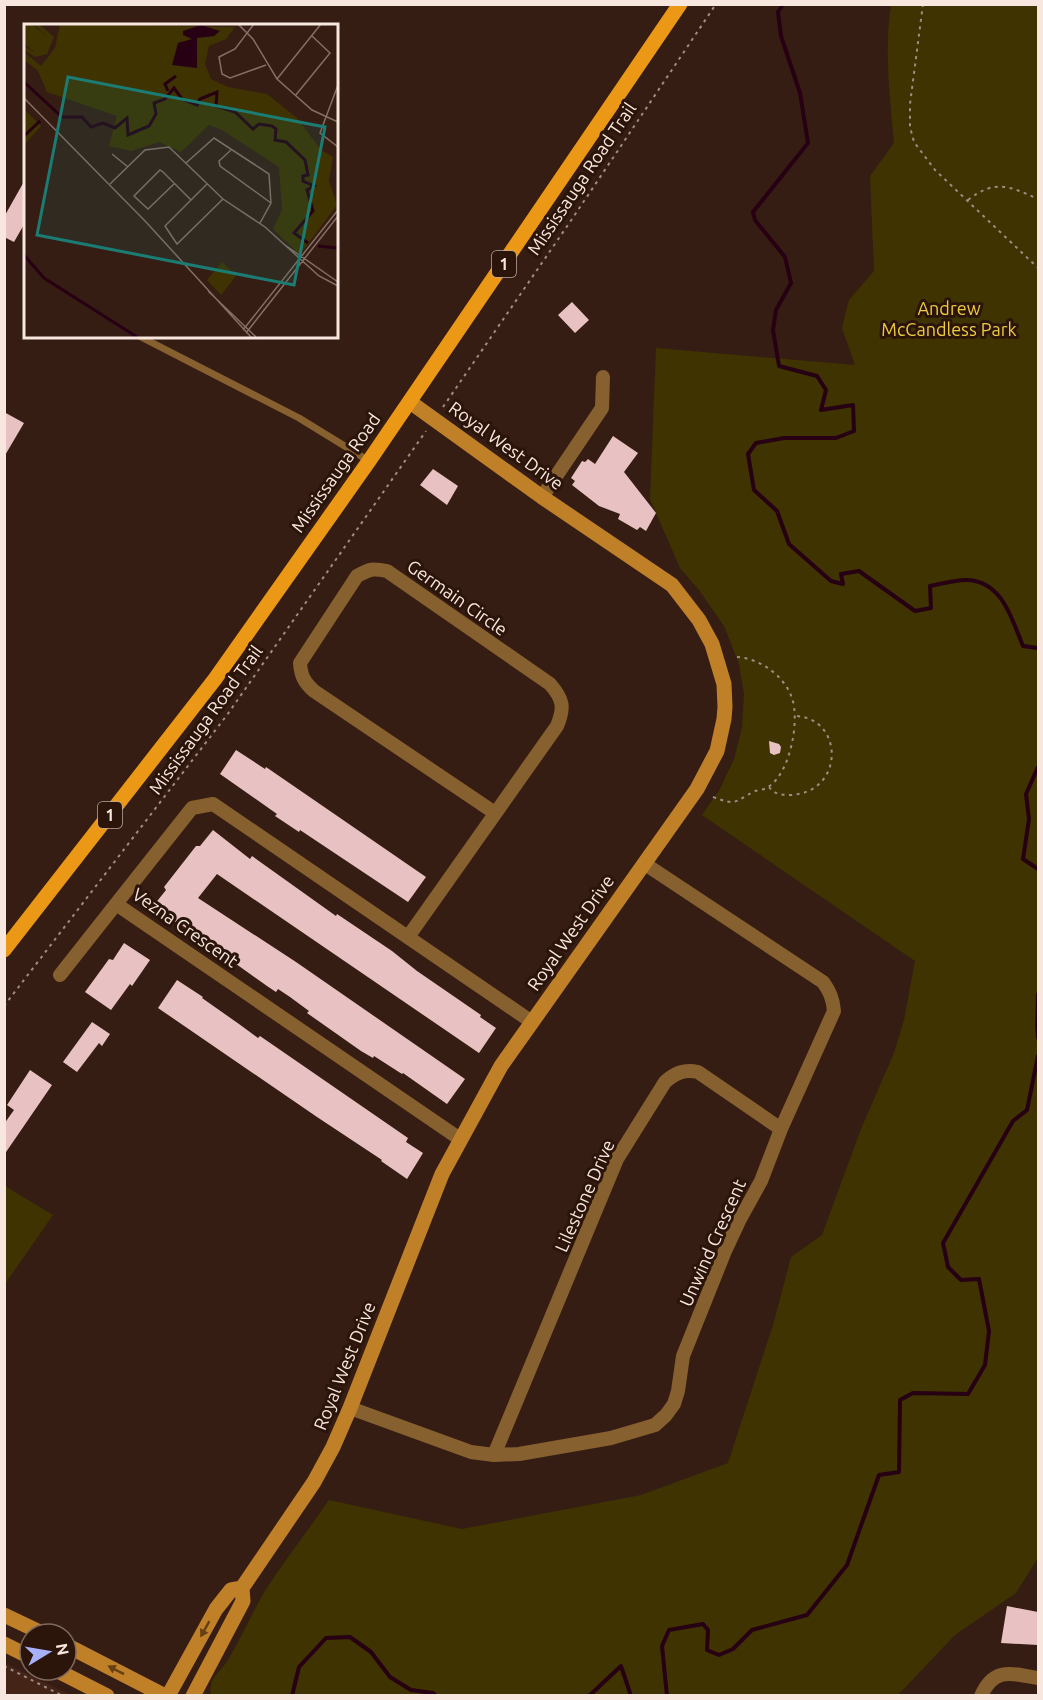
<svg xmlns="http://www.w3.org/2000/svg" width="1043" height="1700" font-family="Ubuntu,sans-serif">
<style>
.built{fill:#432416}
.green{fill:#3e3301}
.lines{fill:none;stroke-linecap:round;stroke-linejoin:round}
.stream{stroke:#270013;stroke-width:4}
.building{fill:#e8c2c2}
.path{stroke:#a18c83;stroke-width:2;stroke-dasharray:3 4.5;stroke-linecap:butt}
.lane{stroke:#87602f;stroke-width:7}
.street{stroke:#87602f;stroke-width:14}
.secondary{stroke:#c08028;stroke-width:15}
.primary{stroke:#eb9817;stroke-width:15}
.oneway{fill:#673f15}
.labels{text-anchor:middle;stroke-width:6;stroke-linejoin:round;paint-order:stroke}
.shield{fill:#2b1409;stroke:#baa89f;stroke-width:1.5}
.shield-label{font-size:16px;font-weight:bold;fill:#f8e7df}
.street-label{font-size:18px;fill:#f8e7df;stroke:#2b1409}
.park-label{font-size:18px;fill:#edcc3f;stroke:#2b1409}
.inset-river{fill:none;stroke:#270013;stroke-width:3}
.inset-road{fill:none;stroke:#846e65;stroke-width:1.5}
.view{fill:#1b7c74;fill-opacity:0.15;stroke:#1b7c74;stroke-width:3}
.inset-edge{fill:none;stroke:#f8e7df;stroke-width:3}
</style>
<rect width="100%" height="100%" fill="#361d13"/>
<path class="built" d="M5,1663L70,1695H5Z"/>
<path class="green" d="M891,5H1038V1558L1016,1593L955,1635L898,1695L211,1696C208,1677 219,1674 228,1660C241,1638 252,1613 265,1591C285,1559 308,1531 329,1500L462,1529L641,1495L728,1463L773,1325L791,1257L822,1235L861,1129L894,1053L904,1020L915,961L702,815L720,789L734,759L742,728L744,694L739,664L724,626L699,590L680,568L650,499L656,348L855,365L842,328L849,300L874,271L870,176L894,143C890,97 884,50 891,5Z
M5,1186L53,1215L5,1284Z"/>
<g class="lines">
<path class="stream" d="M783,4L778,12L781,36L800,93L808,143L753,212L755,220L785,257L791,283L776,310L773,330L779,366L817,376L826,390L821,410L853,405L854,431L836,438H784L756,443L748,454L754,490L777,511L789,544L831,581L843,584L841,574L859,571L915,611L931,608L930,586C942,584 957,579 968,580C1003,582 1012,620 1023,646L1038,648
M1038,767L1026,794L1029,819L1023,859L1038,869
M1038,994L1037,1027L1038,1038
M292,1696L299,1667L326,1638L350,1637L371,1652L390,1677L411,1690L433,1693L436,1696
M589,1696L621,1666L631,1696
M667,1696L662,1646L669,1630L703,1624L708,1630L707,1650L719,1655L733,1649L752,1630L807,1615L847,1565L879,1475L899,1472L900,1400L913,1393L968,1394L985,1365L989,1331L979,1279L961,1280L948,1267L943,1243L1013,1121L1027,1110L1038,1056"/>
</g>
<path class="building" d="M26,178V221L14,242L4,237V217Z
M572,302L589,320L575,333L558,315Z
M4,412L24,423L4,457Z
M613,436L638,453L624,472L656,513L646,531L640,527L637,530L618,519L620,514L599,506L572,485L575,481L571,478L582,461L585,462L588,459L595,464Z
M433,469L458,486L447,505L420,485Z
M769,741L779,744L781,747L780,753L774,755L770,753Z
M236,750L265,769L266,767L426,877L408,902L300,830L299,832L275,816L277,814L220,774Z
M213,830L250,859L252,856L336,916L337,914L392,951L417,971L481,1015L480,1017L496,1028L479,1053L217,874L198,898L296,962L465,1079L447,1104L403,1073L402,1074L374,1056L373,1058L361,1051L307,1013L309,1011L290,997L278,989L276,992L267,986L179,923L172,921L154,905L166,890L164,887L196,846H200Z
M124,943L150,960L132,986L130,984L111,1010L85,992L109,959L113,960Z
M177,980L203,997L202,998L239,1024L258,1038L260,1036L408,1138L406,1142L423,1153L407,1179L381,1161L382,1160L317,1117L158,1008Z
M92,1022L110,1034L102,1046L99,1043L77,1072L63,1062Z
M30,1070L52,1085L4,1155V1124L14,1110L7,1105Z
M1007,1606L1038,1612V1645L1001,1643Z"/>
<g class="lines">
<path class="path" d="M923,4L910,104V127L914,142L935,170L1038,268
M968,200C995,179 1009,186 1038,199
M443,407L570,222L716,4
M1038,432V446
M769,787C774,794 781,795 790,795C846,793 844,716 794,716
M713,797C738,806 733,802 755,791C759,790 764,790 768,787C790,774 800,721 792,698C784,675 759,658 736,657
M4,1006L227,715L426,431
M4,1666L63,1696"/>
<path class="lane" d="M139,336L299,418L369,461"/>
<path class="street" d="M542,497L602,408L603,377
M408,937L557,726C565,707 563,699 550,684L387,571C372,568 370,569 357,576L300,663C301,676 304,682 314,691L495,813
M60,975L116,904
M460,1139L116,904L192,808L213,804L532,1022
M350,1408L471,1452L494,1455L519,1454L611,1438L655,1425L666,1415L674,1404L678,1391L683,1356L725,1251L739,1221L761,1181L781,1129L834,1011C833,999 830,992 823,982L645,864
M494,1455L617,1159L665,1082C675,1073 684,1069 698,1072L781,1129
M981,1696C994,1666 1012,1674 1038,1678"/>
<path class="secondary" d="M4,1615L44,1634
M4,1644L30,1657
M66,1645L165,1696
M56,1670L107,1696
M168,1696L216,1609L231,1590L242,1588
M193,1696L243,1601L242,1588L314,1482L333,1447L350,1408L442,1174L501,1066L697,789L717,751L724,719L725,707L724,684L712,644L699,620L672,585L542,497L410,402"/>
<path class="primary" d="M4,950L215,679L369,461L680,4"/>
</g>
<defs><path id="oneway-solid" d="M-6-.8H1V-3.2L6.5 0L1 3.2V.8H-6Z" transform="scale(1.5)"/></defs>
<g class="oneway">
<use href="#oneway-solid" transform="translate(205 1629) rotate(119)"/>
<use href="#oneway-solid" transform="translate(116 1670) rotate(-153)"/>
</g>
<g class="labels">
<g class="shield">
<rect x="492" y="251" width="24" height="26" rx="4.5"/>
<rect x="98" y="802" width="24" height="26" rx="4.5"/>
</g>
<g class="shield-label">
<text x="504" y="270">1</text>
<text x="110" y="821">1</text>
</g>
<g class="street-label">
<text transform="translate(582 179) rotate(-56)" y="6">Mississauga Road Trail</text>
<text transform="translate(506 446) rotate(36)" y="6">Royal West Drive</text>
<text transform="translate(336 473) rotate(-55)" y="6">Mississauga Road</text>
<text transform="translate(457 598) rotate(35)" y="6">Germain Circle</text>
<text transform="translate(206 720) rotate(-54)" y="6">Mississauga Road Trail</text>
<text transform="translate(185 928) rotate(35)" y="6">Vezna Crescent</text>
<text transform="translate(571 933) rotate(-55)" y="6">Royal West Drive</text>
<text transform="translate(585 1196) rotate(-66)" y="6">Lilestone Drive</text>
<text transform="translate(713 1243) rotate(-66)" y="6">Unwind Crescent</text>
<text transform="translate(345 1366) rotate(-68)" y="6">Royal West Drive</text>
</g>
<g class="park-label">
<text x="949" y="315">Andrew<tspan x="949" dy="21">McCandless Park</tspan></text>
</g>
</g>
<g transform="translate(24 24)">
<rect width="314" height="314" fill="#361d13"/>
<path d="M0,0H8L24,14L10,0H15L30,13L23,30L11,33L0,26V22L12,29L0,20ZM36,0L211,3L202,15L185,22L181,40L187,55L204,63L243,70L273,94L297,126L309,133L305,157L313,181L278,228H273L249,205L258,186L255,143L198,106L185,101L157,128L135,118L107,127L85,122L93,92L23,68L14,47L0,36V28L17,42L31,24ZM0,85L17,102L0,121ZM198,238L212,252L197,271L183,256Z" fill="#3e3301"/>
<path d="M177,1L196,7L190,12L173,14V44L148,41L154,19L168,15L159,11V7Z" fill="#270013"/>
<path class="inset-river" d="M0,58L38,93H58L67,103L79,99L91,104L103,94L104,111L125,102L132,90L130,79L141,75L150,64L158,75L173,81L176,75L193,68L192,82L211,88L229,105L235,100L248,102L252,105L251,116L262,118L281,136L284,151L279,152V157L290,162L283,166L289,187L270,209L284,219M144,67L141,60L152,52M0,112L16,97M294,222L314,224M0,231L20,254L113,313"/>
<path class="inset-road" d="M214,0L229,15L253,55L288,86L314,98M230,0L211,25L195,33L198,50L206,54L242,41M253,55L297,0M314,61L296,109L314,123M271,72L306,29L288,12M0,74L122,198L227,313M207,126L195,137L196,142L247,179M88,130L104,143M162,139L190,114L245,150L247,179L236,199M86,160L121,126L145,123L199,175L241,203L295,252L314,262M150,160L124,185L110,172L136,146L139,148L167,176M183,160L141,202L153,220L199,175M261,221L314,258M184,267L232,313M219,306L314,186M222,309L314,192"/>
<path class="view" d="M44,53L301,103L270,261L13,211Z"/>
<rect width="314" height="314" class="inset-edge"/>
</g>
<rect width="1043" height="1700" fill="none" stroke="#f8e7df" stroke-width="12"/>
<g transform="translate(48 1652) rotate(79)"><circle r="28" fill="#2b1409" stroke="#7d685f" stroke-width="1.5"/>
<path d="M0-4.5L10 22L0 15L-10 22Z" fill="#a7b1fc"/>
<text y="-9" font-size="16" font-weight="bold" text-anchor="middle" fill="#f8e7df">N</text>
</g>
</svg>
